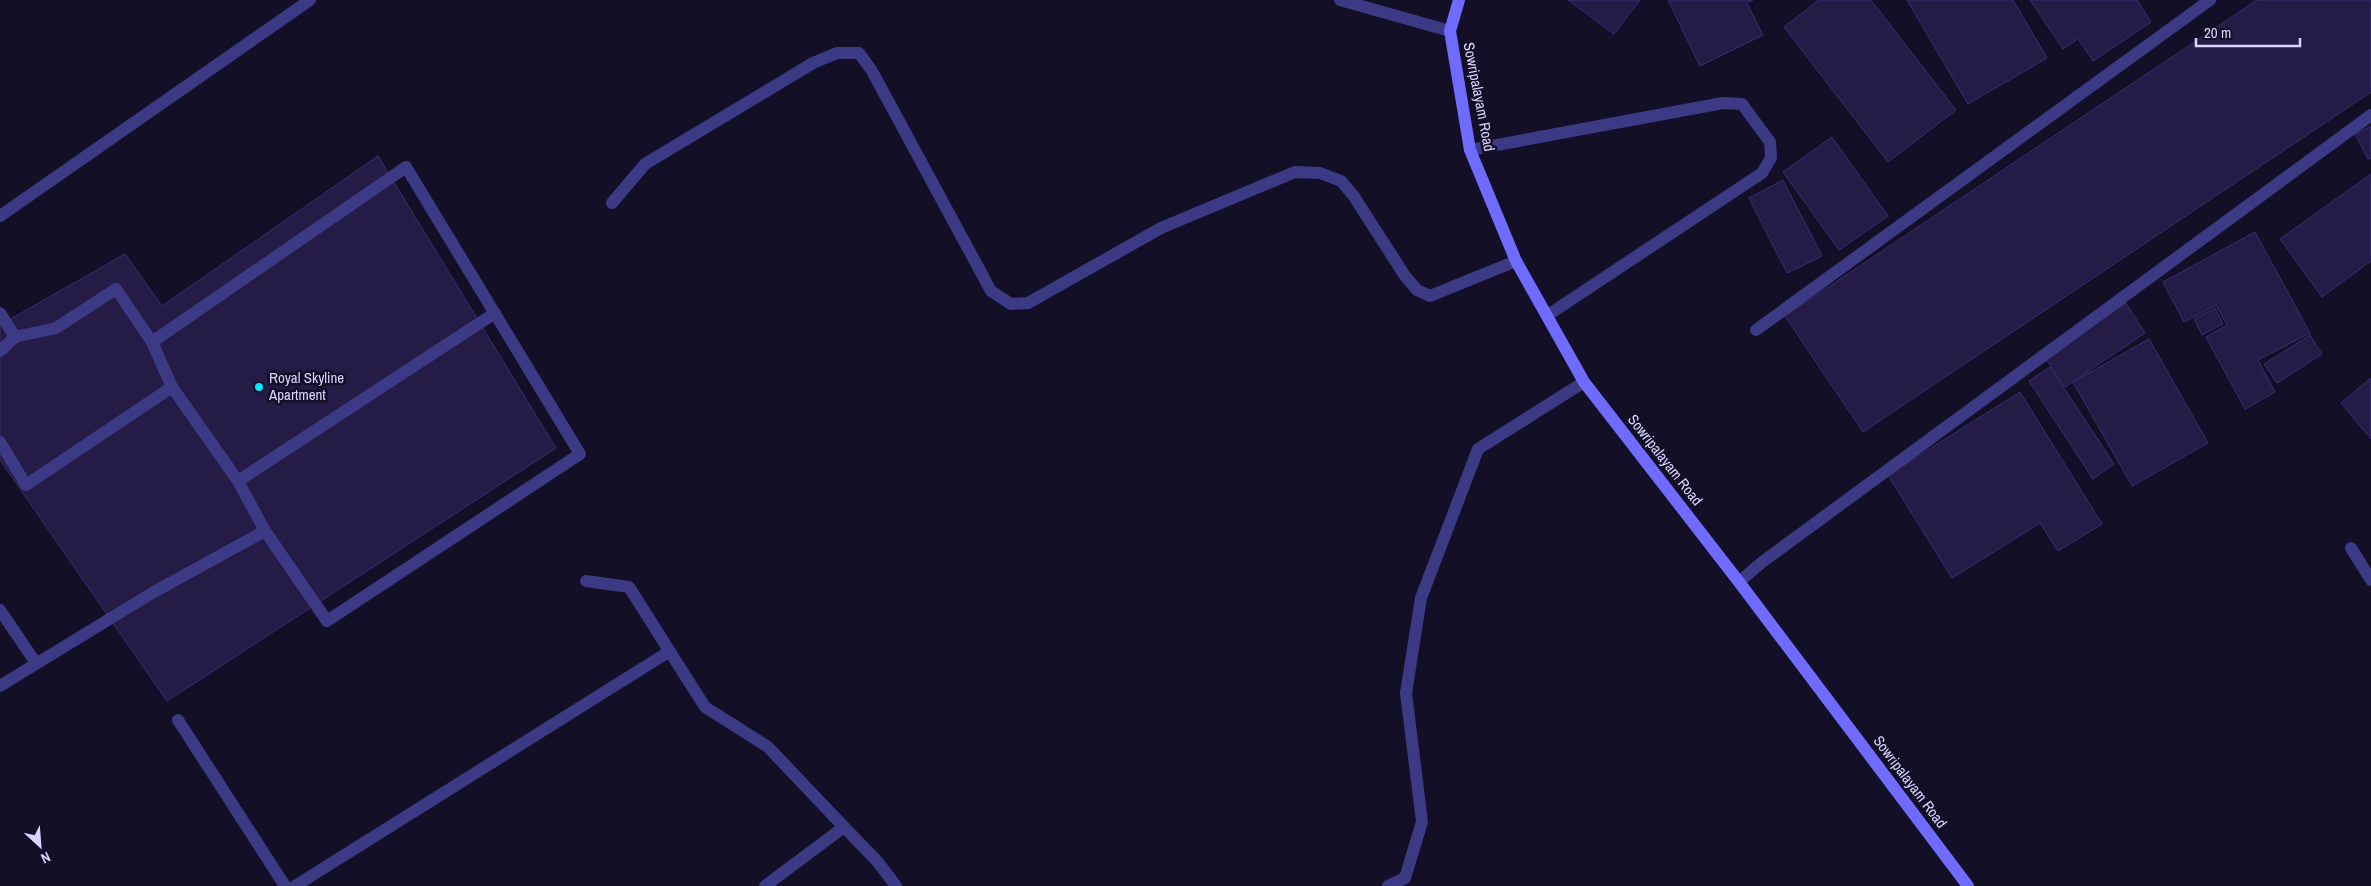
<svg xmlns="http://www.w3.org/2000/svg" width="2371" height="886" font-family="'Archivo Narrow',sans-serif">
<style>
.building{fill:#241b47;stroke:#3b2d73}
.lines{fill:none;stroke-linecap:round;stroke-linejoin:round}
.lane{stroke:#3d3a85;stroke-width:12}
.street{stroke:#3d3a85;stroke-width:12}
.secondary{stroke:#6f6bff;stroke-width:12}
.poi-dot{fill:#00e5ff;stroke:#130f26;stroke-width:2}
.labels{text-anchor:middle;stroke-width:5;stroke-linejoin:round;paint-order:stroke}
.street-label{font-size:15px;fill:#d9d4ff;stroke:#130f26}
.poi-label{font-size:15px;fill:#d9d4ff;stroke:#130f26;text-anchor:start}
</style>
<rect width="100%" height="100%" fill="#130f26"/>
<path class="building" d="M1568,0H1640L1614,34Z
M1668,0H1753L1747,3L1763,35L1700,66Z
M1819,0H1871L1956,110L1888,162L1784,27Z
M1907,0H2013L2047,58L1968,104Z
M2030,0H2137L2151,22L2093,61L2078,39L2063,49Z
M2257,0H2371V92L1863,432L1785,316Z
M2371,126V158L2368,159L2355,134Z
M1832,137L1888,216L1839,250L1783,172Z
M378,156L556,448L167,701L0,460V325L125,254L162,306Z
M2371,174V261L2322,297L2280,239Z
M1783,180L1822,256L1787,273L1749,198Z
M2255,232L2310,333L2258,360L2275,392L2245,409L2206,337L2227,325L2216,305L2184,322L2163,282Z
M2126,303L2145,333L2065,387L2045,358Z
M2215,308L2223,324L2202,335L2194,319Z
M2310,335L2322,354L2277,383L2264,364Z
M2149,339L2208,443L2132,486L2073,382Z
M2050,367L2114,464L2093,479L2029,381Z
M2371,378V439L2341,403Z
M2020,392L2102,524L2058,551L2040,523L1952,578L1888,475Z"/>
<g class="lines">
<path class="lane" d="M612,203L645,164L813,63L837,53H859L872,71L991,291L1011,304L1028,303L1161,228L1295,172L1320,173L1341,181L1353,195L1405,276L1417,290L1430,296L1516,261
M1756,330L2210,0
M2351,548L2371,580
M1739,582L1761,563L2371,115"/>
<path class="street" d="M1340,0L1450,31
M1470,150L1723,103L1742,104L1770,142L1771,158L1762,173L1548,315
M0,216L310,0
M0,313L15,337
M152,342L172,387
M0,351L15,337L56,328L116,289L152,342L406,167L580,454L327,621L265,531L238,481L172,387L26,485L0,442
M238,481L495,313
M586,581L629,587L705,707L768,747L844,827L765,886
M0,610L36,663
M0,686L152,593L265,531
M178,720L285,886
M844,827L877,861L896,886
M295,886L670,651
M1388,886L1405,878L1422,822L1406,693L1421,598L1478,449L1584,382"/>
<path class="secondary" d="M1459,0L1450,31L1470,150L1516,261L1584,382L1739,582L1968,886"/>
</g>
<circle class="poi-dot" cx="259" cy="387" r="5"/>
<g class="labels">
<g class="street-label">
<text transform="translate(1479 97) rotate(79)" y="5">Sowripalayam Road</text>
<text transform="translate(1665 460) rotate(52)" y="5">Sowripalayam Road</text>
<text transform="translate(1910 782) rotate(53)" y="5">Sowripalayam Road</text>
</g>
<g class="poi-label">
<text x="269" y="383">Royal Skyline<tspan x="269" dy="17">Apartment</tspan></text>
</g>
</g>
<g transform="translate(40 846) rotate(154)" stroke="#130f26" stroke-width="4" paint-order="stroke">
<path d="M0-4L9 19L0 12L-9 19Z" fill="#d9d4ff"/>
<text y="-8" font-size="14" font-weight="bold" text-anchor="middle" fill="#d9d4ff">N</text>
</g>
<path d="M2196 38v8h104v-8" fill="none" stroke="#d9d4ff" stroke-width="2.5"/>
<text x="2204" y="38" font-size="15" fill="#d9d4ff" stroke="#130f26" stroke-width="4" paint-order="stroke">20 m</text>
</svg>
